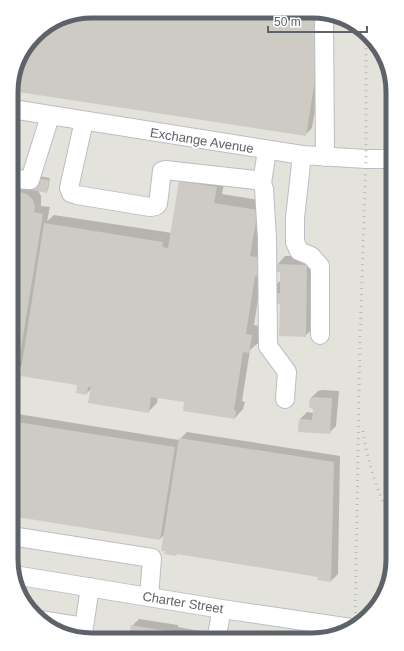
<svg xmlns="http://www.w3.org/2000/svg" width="404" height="651" font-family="Arial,sans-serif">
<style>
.industrial{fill:#e3e2db}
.shadow{fill:#0003}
.building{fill:#cdcbc4}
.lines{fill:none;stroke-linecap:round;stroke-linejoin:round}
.minor-casing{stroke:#bbbec3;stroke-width:20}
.minor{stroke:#fff;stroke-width:18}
.rail{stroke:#b8b9ba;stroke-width:3;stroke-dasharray:1 5;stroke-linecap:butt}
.labels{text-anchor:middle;stroke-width:4;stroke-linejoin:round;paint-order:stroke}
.street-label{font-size:13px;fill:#5e6269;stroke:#fff}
.rim{fill:none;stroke:#5e6269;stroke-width:5}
</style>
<rect width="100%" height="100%" fill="#f2f1e7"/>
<path class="industrial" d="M92,11L328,13L365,31L387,61L393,92V565L376,608L343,634L313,640L81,639L42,623L17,590L11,559L12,81L19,56L61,17Z"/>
<path class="shadow" d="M92,11L322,12L321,72L312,128L305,135L12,90V81L19,56L61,17Z
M189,173L225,178L222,194L266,201L262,273L254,325L260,326L258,343L250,350L242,401L245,402L243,409L235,418L185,401L158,397L157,403L148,412L91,389L86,394L79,385L23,365L16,372H11L12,195L20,187L38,176L50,178L48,190L46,192L38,190L41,196V206L50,207L47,221L54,215L172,233L180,182Z
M285,256H315L314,327L305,336L281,303L273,288L281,280V271L277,265Z
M322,390L339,391L336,426L329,433L300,419L307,412L313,413L314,408L311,398L318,391Z
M11,413H13L12,419L18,414L179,440L187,432L340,456L338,574L331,581L319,576L165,534L160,539L11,515Z
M139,619L178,625V627L200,631L198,640L133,639L134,635L132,626Z"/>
<path class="building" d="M92,11L273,12L315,19V80L306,136L12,91V81L19,56L38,31L61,17Z
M35,178L49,180L47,193L32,190Z
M179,181L217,187L214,203L258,210L250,256L263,258L260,277L255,276L246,334L252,335L249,353L243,352L234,410L236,411L235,419L183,411L184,402L151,397L149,413L88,403L91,387H88L87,395L76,393L77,385L20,376L44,223L163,242L162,247L168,248Z
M15,192H20L27,194L33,200L35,207L34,212L43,214L17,373H11L12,194Z
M276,264L307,265L306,337L279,336L280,304H272V287H277V293H280V272H275Z
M314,397L332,398L330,434L298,432L299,419L312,420L313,409L309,407L310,398H314Z
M11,421L175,447L160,540L11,516Z
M179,438L334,462L331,582L317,580L318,577L238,564L177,554L176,556L164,554L165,551H161Z
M131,625L172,632V634L193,637V640L132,639L133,636L129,635Z"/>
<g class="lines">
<g class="minor-casing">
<path id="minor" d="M324,12L325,157
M12,109L302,155L366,159H393
M84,121L69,188L71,193L77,195L150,207L156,206L158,204L162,171L165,170L256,180L262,183
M267,150L262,183L264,189L267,238L268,346L287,372L285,399
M302,155L295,218V242L299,251L311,256L320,266V335
M12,179L30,180L50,116
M11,536L152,558L149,597
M14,575L222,609L351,628
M40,620L84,627L90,587
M216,640L222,609"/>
</g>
<use href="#minor" class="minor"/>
<path class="rail" d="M363,431C368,463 377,493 393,522
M355,625L360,337L366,159V32"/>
</g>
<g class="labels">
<g class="street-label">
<text transform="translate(202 140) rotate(9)" y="5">Exchange Avenue</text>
<text transform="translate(183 602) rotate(9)" y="5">Charter Street</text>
</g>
</g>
<path d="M0 0H404V651H0ZM92 18H312A74 74 0 0 1 386 92V559A74 74 0 0 1 312 633H92A74 74 0 0 1 18 559V92A74 74 0 0 1 92 18Z" fill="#fff" fill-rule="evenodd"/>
<path class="rim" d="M92 18H312A74 74 0 0 1 386 92V559A74 74 0 0 1 312 633H92A74 74 0 0 1 18 559V92A74 74 0 0 1 92 18Z"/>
<path d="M268 26v6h99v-6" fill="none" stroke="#5e6269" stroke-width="2"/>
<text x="274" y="26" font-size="12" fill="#5e6269" stroke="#ffffff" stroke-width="3" paint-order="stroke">50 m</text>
</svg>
